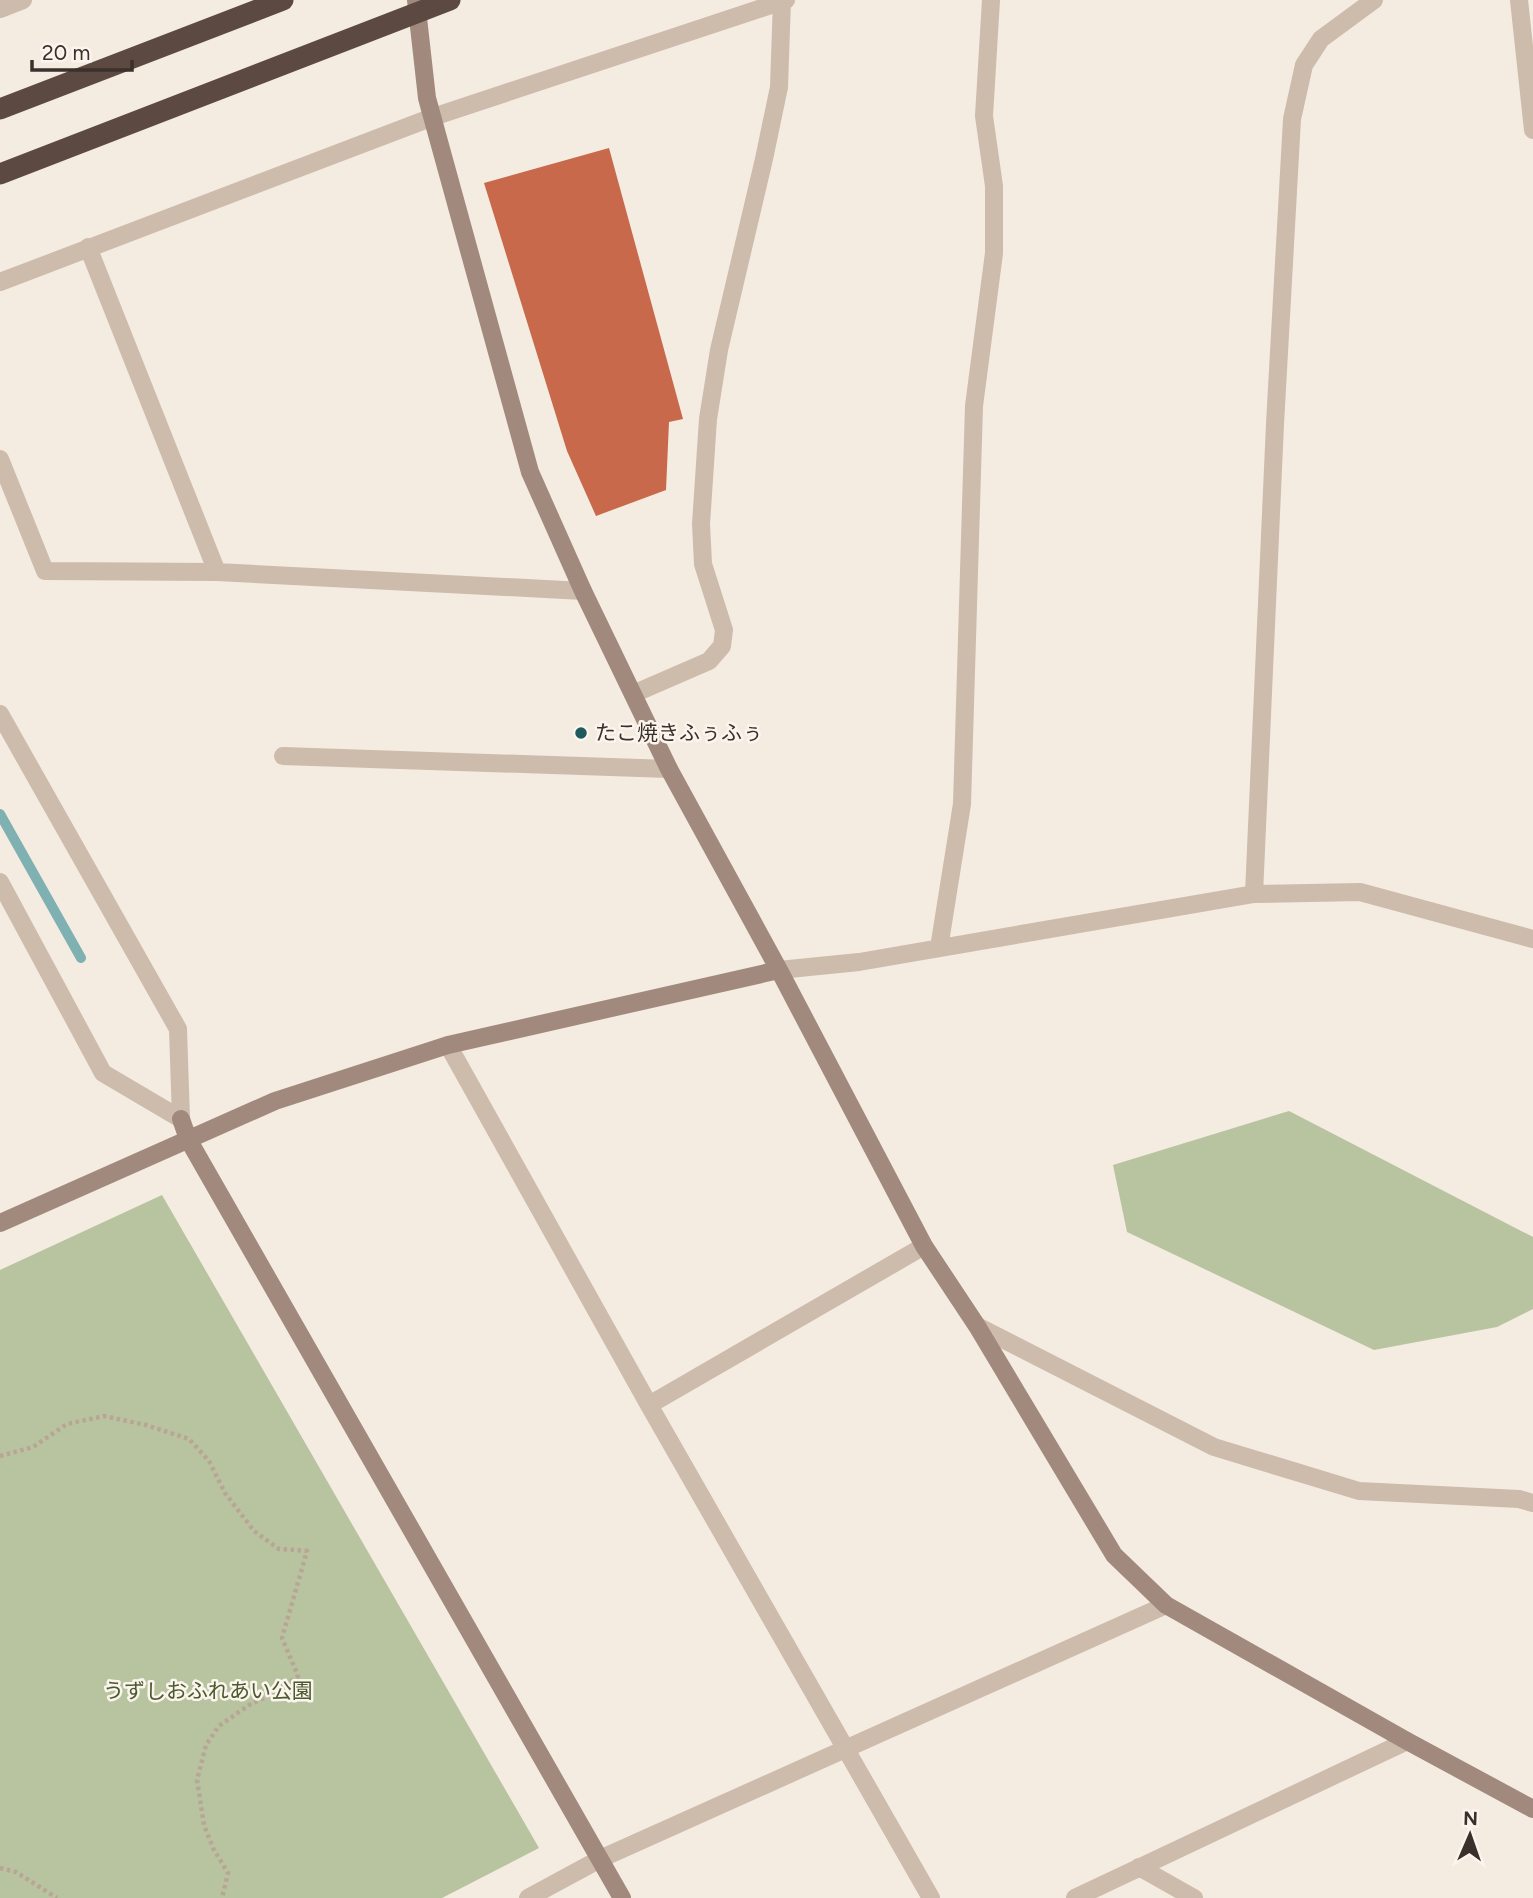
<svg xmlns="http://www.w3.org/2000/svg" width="1533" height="1898" font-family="Figtree,'Noto Sans JP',sans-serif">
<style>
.green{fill:#b8c4a0}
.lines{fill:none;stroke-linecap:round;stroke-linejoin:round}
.stream{stroke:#7fb0b2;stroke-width:10}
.building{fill:#c8694b}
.path{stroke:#b9a596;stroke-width:4.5;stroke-dasharray:3.5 3.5;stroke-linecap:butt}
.street{stroke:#cdbbac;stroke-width:18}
.secondary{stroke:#a18a7d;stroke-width:18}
.highway{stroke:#5c4a42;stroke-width:21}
.highway-bridge{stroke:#5c4a42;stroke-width:21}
.poi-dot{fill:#1f5a5e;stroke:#fbf5ee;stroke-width:2.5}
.labels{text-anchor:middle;stroke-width:5;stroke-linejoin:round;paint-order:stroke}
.poi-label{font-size:21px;fill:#3b302b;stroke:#fbf5ee;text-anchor:start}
.park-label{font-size:21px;fill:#4a5a2e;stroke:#fbf5ee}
</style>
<rect width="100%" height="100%" fill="#f4ebe1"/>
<path class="green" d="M1289,1111L1533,1237V1309L1497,1327L1374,1350L1127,1232L1113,1165Z
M162,1195L539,1848L442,1898H0V1270Z"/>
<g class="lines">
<path class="stream" d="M0,814L81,958"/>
</g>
<path class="building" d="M609,148L683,419L669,422L666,490L596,516L567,451L484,183Z"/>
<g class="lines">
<path class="path" d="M0,1456L33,1447L67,1424L104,1416L146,1425L189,1439L209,1461L225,1493L254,1531L279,1549L307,1551L282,1638L298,1676L278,1691L249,1705L219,1726L206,1745L197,1780L204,1825L214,1850L228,1873L222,1898
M0,1868L16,1872L57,1898"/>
<path class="street" d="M1519,0L1533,130
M0,9L23,0
M88,247L217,572L583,591
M0,282L433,117L786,0
M0,459L45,571L217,572
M633,694L709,661L722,646L724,630L703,564L701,524L708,419L719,350L764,159L779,87L782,0
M0,714L178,1029L181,1119
M283,756L669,769
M0,882L103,1073L181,1119
M1254,894L1275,424L1292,119L1304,65L1321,39L1374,0
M939,948L962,804L974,406L994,253V186L984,116L991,0
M779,970L859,962L1254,894L1360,892L1533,939
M448,1045L649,1405L931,1898
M977,1326L1214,1447L1359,1491L1519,1499L1533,1503
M649,1405L924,1246
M1139,1867L1194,1898
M528,1898L600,1859L1166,1605
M1075,1898L1407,1741"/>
<path class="secondary" d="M416,0L427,98L530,472L583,591L669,769L779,970L924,1246L977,1326L1114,1555L1166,1605L1407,1741L1533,1809
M181,1119L188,1139L622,1898
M0,1223L275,1101L448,1045L779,970"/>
<path class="highway" d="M0,109L283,0"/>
<path class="highway-bridge" d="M0,174L450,0"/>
</g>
<circle class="poi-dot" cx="581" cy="733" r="7"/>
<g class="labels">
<g class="poi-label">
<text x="595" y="740">たこ焼きふぅふぅ</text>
</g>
<g class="park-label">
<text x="208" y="1698">うずしおふれあい公園</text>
</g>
</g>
<g transform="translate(1470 1835) rotate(2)" stroke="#fbf5ee" stroke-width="5" paint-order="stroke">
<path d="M0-5L12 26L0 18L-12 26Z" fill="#3b302b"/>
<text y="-10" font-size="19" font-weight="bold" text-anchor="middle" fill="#3b302b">N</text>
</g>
<path d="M32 60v10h100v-10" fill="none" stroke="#3b302b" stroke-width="3.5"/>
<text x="42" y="60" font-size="21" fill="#3b302b" stroke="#fbf5ee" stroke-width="5" paint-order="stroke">20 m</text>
</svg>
